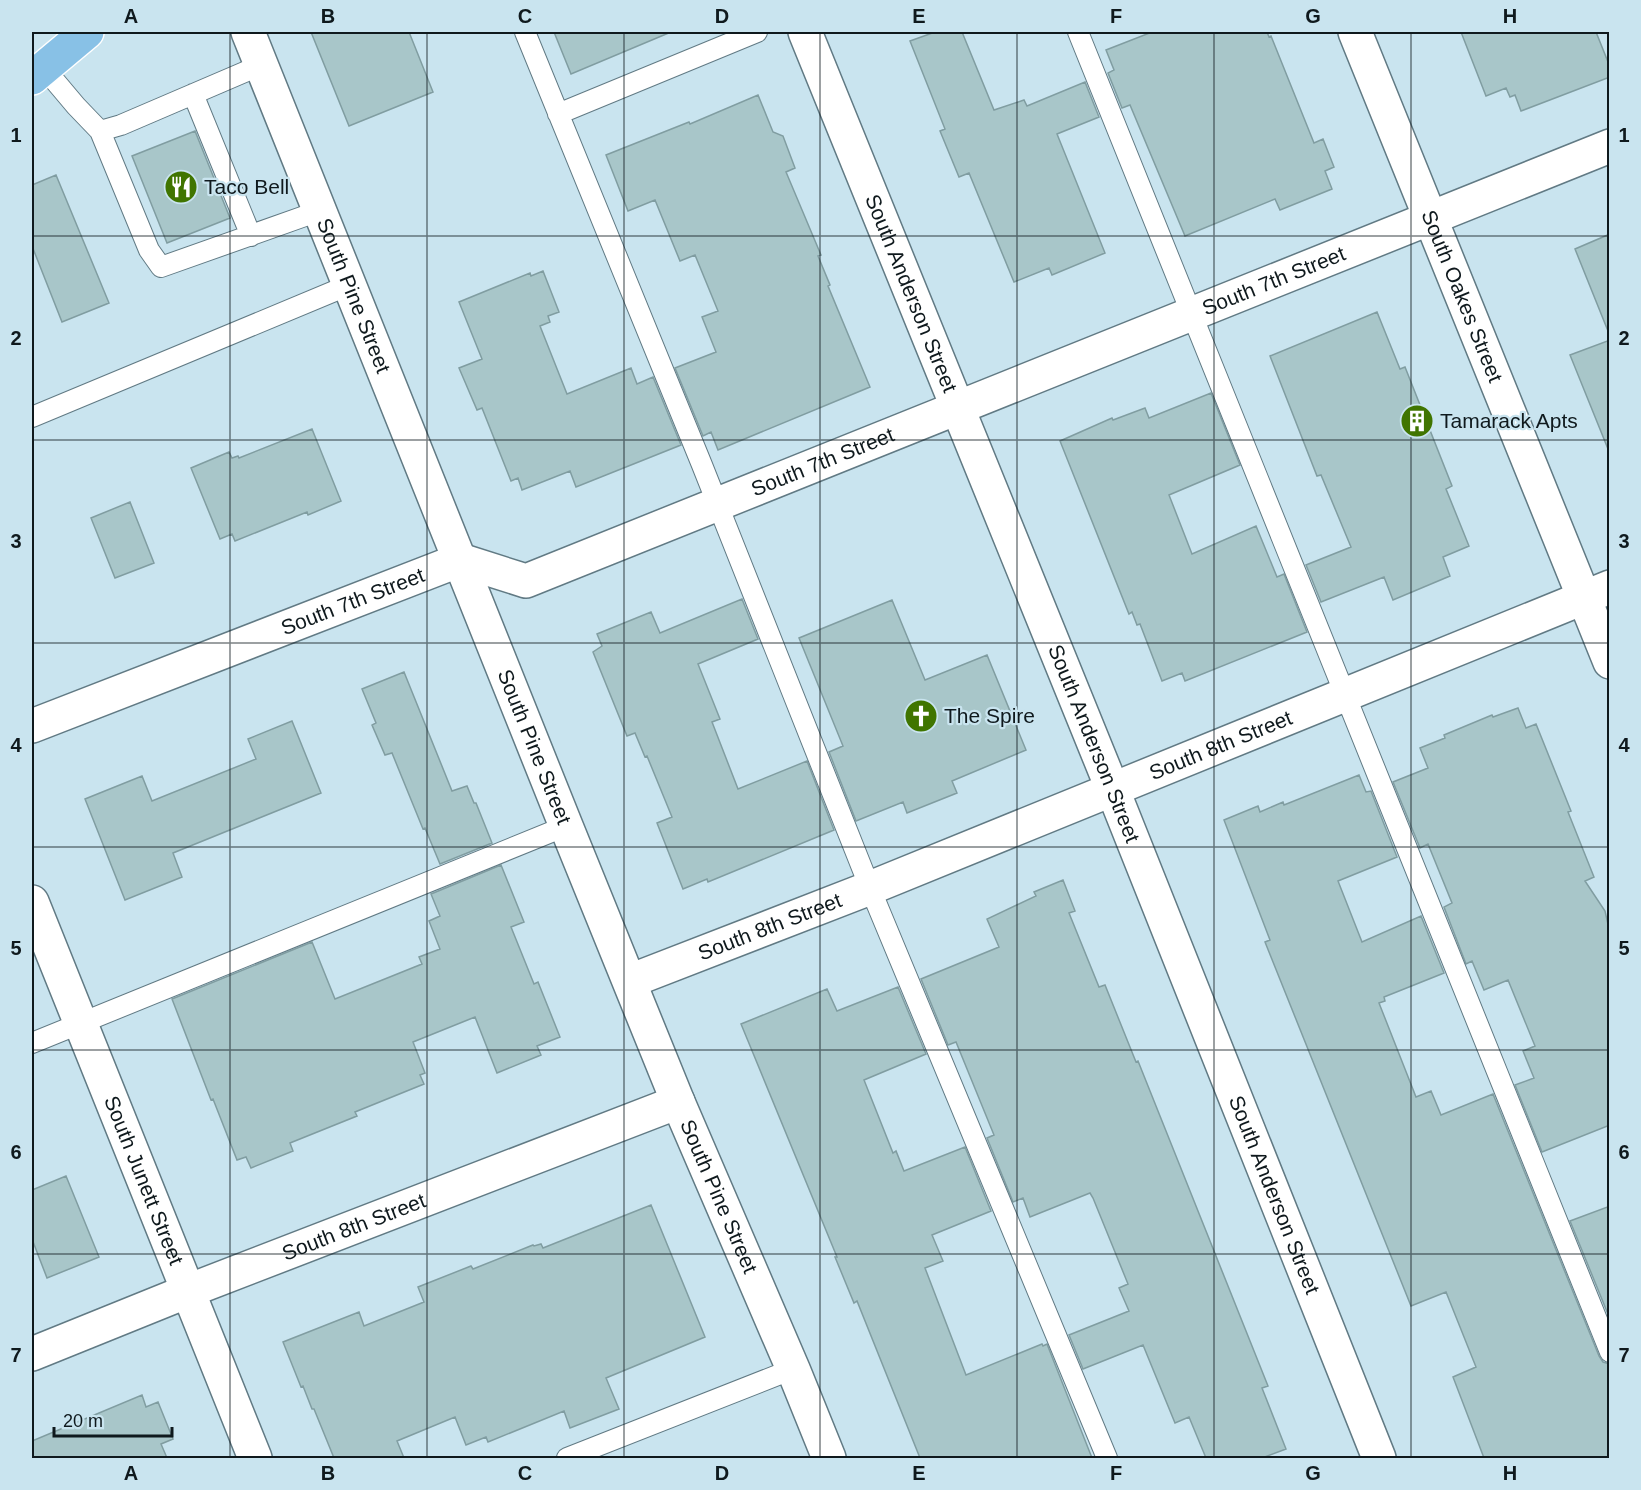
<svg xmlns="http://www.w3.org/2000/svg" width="1641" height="1490" font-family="Helvetica,sans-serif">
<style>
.building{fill:#a8c6c9;stroke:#809da1;stroke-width:1.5}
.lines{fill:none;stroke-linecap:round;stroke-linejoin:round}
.service-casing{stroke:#617a84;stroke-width:22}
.minor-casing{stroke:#617a84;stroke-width:36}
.primary-casing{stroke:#fff;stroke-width:36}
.service{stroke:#fff;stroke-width:20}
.minor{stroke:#fff;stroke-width:33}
.primary{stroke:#88c1e6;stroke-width:33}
.grid{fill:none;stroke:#0f191d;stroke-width:1.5;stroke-opacity:0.55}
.labels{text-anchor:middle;stroke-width:4.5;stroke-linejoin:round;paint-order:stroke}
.poi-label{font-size:21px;fill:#0f191d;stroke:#c9e4ef;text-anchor:start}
.street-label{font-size:21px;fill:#0f191d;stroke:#c9e4ef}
.neatline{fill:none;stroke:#0f191d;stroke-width:2}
.grid-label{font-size:20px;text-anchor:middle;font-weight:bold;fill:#0f191d}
</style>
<rect width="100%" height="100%" fill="#c9e4ef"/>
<path class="building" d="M311,32H409L433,92L349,126Z
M554,32H671L571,74Z
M935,32H962L994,110L1024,100L1027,106L1085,82L1099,117L1057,134L1105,253L1052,275L1049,268L1014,282L969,173L959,177L940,131L945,129L910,41Z
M1152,32H1267L1269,37L1271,36L1314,143L1323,139L1334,167L1325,171L1332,189L1280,210L1275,199L1185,236L1130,105L1122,108L1108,73L1114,70L1106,50Z
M1461,32H1596L1610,67V77L1521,111L1515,95L1510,97L1506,88L1486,96Z
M758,95L773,132L783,136L795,168L786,172L821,255L818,256L830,285L828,286L870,387L718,450L711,432L703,436L675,368L716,352L702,317L718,311L695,255L680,261L655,200L628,211L606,155L689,122L690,124Z
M195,131L230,218L167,243L132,156Z
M56,175L109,303L62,322L32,246V185Z
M1610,234V331H1608L1575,249Z
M543,271L559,312L548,316L550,322L540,326L567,394L631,368L637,384L653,377L681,445L576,487L570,471L522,490L518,478L511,481L482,408L477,410L459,368L482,359L459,302L530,273L531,276Z
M1377,312L1400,369L1405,367L1452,486L1446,489L1469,546L1443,557L1450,576L1393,600L1384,577L1321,602L1306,565L1351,547L1321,475L1317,476L1270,356Z
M1610,340V448L1608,449L1570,355Z
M1211,393L1240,465L1169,495L1192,554L1256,526L1277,577L1284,574L1307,632L1185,681L1182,673L1162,681L1140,624L1137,625L1132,612L1129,614L1060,441L1112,418L1113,420L1145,408L1149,418Z
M312,429L341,501L308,515L307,512L235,541L232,534L220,539L191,468L229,452L232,458L238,456L239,458Z
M130,502L154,563L115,578L91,518Z
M742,599L758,639L698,664L720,719L712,722L738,789L807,761L834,830L708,882L707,879L683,889L657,823L672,817L647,756L645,757L635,733L627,736L593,652L602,646L597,634L651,612L660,633Z
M892,600L925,680L987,655L1026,750L952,781L957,793L907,813L903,802L856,821L829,752L843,746L799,638Z
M404,672L452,791L467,786L474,803H476L492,843L440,864L425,828L423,829L392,753L385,755L372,725L376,723L362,689Z
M1518,708L1526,728L1536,724L1571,811L1568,812L1594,877L1585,881L1605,911L1610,933V1125L1542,1152L1515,1085L1534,1078L1523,1051L1535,1046L1508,980L1484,990L1472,961L1466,964L1444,907L1452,903L1428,844L1420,848L1393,782L1428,768L1420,748L1445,738L1444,735L1492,715L1493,717Z
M292,721L321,793L173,853L182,877L125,900L85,799L142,776L152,801L256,759L248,739Z
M1359,775L1366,792L1371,791L1397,857L1338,881L1362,942L1421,916L1444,973L1384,997L1385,1001L1379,1003L1416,1097L1431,1091L1441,1115L1493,1094L1599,1356L1603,1362L1610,1364V1458H1484L1453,1377L1476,1367L1446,1292L1411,1306L1265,942L1270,940L1224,820L1258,806L1260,812L1283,802L1284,805Z
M501,865L524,922L511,927L534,984L538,982L560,1037L537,1046L541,1055L497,1073L475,1017L413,1042L425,1073L420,1075L424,1084L355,1112L357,1116L290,1143L293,1151L251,1168L246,1157L237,1160L213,1099L211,1100L172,999L312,942L335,999L422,964L419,957L440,949L429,921L440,916L431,894Z
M1063,880L1075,911L1069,913L1099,987L1105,985L1136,1062L1138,1061L1268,1386L1262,1388L1286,1449L1262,1458H1206L1189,1417L1175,1423L1143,1345L1083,1369L1069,1335L1129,1311L1119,1288L1128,1284L1093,1198L1090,1193L1030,1217L1023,1198L1013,1202L987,1138L994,1135L956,1042L948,1045L921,979L999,947L987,919L1036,896L1034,892Z
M898,987L926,1054L864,1080L893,1153L896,1151L904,1171L965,1147L991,1211L932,1235L943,1261L925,1268L966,1375L1042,1344L1043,1346L1047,1344L1092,1458H920L857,1301L854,1303L835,1257H837L741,1024L827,989L837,1011Z
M66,1176L99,1257L47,1278L32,1239V1190Z
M651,1205L705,1337L606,1378L619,1409L570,1428L564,1411L488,1442L486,1437L466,1445L455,1417L397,1441L404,1458H334L314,1409H312L303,1386L301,1387L283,1342L359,1312L364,1326L424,1302L418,1287L471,1266L473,1269L533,1245L534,1246L541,1244L543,1248Z
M1610,1206V1319L1570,1221Z
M142,1395L146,1407L158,1402L173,1439L161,1444L167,1458H32V1441Z"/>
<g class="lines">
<g class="service-casing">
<path id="service" d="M525,32L702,465L870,888L1107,1458
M1078,32L1610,1352
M44,68L76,106L100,131L149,250L161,267L319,211
M193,94L251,236
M558,114L757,32
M100,131L121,125L261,65
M32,417L349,285
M32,1043L566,826
M567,1458L793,1369"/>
</g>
<g class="minor-casing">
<g id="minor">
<path id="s1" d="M248,32L566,826L678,1102L793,1369L829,1458"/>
<path id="s2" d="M805,32L1112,788L1379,1458"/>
<path id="s3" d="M1355,32L1610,662"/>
<path id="s4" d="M32,726L460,560L526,581L1610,146"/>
<path id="s5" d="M32,902L255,1458"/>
<path id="s6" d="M630,981L870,888L1610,587"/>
<path id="s7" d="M32,1354L188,1291L678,1102"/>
</g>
</g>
<g class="primary-casing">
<path id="primary" d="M32,78L87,32"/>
</g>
<use href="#service" class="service"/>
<use href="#minor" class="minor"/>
<use href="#primary" class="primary"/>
</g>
<path class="grid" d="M230,32V1458M427,32V1458M624,32V1458M820,32V1458M1017,32V1458M1214,32V1458M1411,32V1458M32,236H1610M32,440H1610M32,643H1610M32,847H1610M32,1050H1610M32,1254H1610"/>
<defs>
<g id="restaurant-disc" transform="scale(1.725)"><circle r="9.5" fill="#407500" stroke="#c9e4ef"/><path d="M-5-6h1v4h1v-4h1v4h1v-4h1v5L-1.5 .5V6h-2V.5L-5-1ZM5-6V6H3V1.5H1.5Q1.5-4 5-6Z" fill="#fff"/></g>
<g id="building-disc" transform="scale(1.725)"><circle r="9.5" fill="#407500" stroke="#c9e4ef"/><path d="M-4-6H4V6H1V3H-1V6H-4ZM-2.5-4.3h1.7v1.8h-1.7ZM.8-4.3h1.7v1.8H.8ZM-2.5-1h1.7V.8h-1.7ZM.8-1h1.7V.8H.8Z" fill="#fff"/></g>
<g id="church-disc" transform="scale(1.725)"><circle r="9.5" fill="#407500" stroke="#c9e4ef"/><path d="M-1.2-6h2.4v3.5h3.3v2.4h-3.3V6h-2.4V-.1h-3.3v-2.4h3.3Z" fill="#fff"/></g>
</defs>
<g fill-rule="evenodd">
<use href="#restaurant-disc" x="181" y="187"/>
<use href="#building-disc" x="1417" y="421"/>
<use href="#church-disc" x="921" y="716"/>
</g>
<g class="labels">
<g class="poi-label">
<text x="204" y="194">Taco Bell</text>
<text x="1440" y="428">Tamarack Apts</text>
<text x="944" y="723">The Spire</text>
</g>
<g class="street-label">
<text dy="7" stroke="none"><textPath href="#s4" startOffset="1334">South 7th Street</textPath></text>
<text dy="7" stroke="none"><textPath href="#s2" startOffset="282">South Anderson Street</textPath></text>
<text dy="7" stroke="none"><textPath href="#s1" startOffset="284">South Pine Street</textPath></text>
<text dy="7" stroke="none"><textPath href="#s3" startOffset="285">South Oakes Street</textPath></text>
<text dy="7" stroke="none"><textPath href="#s4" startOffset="848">South 7th Street</textPath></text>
<text dy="7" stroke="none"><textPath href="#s4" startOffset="344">South 7th Street</textPath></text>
<text dy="7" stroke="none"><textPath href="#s2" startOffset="768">South Anderson Street</textPath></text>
<text dy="7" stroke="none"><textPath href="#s6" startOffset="636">South 8th Street</textPath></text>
<text dy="7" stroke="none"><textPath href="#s1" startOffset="770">South Pine Street</textPath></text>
<text dy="7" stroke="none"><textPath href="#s6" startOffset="150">South 8th Street</textPath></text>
<text dy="7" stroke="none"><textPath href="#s5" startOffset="300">South Junett Street</textPath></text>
<text dy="7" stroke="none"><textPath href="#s1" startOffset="1256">South Pine Street</textPath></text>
<text dy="7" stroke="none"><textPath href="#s2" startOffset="1254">South Anderson Street</textPath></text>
<text dy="7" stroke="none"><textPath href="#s7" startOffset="346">South 8th Street</textPath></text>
</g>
</g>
<rect width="1641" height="1490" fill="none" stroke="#c9e4ef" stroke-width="66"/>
<path d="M54 1427v9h118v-9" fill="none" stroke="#0f191d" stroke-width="3"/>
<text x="63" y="1427" font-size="18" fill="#0f191d" stroke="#c9e4ef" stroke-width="4.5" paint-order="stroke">20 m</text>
<rect x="33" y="33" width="1575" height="1424" class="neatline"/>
<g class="grid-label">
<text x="131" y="23">A</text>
<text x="328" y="23">B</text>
<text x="525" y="23">C</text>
<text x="722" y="23">D</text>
<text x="919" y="23">E</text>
<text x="1116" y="23">F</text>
<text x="1313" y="23">G</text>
<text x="1510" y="23">H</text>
<text x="16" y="142">1</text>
<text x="1624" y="142">1</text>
<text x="16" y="345">2</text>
<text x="1624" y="345">2</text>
<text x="16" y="548">3</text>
<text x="1624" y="548">3</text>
<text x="16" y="752">4</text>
<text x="1624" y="752">4</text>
<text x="16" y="955">5</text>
<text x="1624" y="955">5</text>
<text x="16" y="1159">6</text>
<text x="1624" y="1159">6</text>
<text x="16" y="1362">7</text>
<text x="1624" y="1362">7</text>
<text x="131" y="1480">A</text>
<text x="328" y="1480">B</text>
<text x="525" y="1480">C</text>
<text x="722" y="1480">D</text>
<text x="919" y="1480">E</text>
<text x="1116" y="1480">F</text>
<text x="1313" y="1480">G</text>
<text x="1510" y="1480">H</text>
</g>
</svg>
